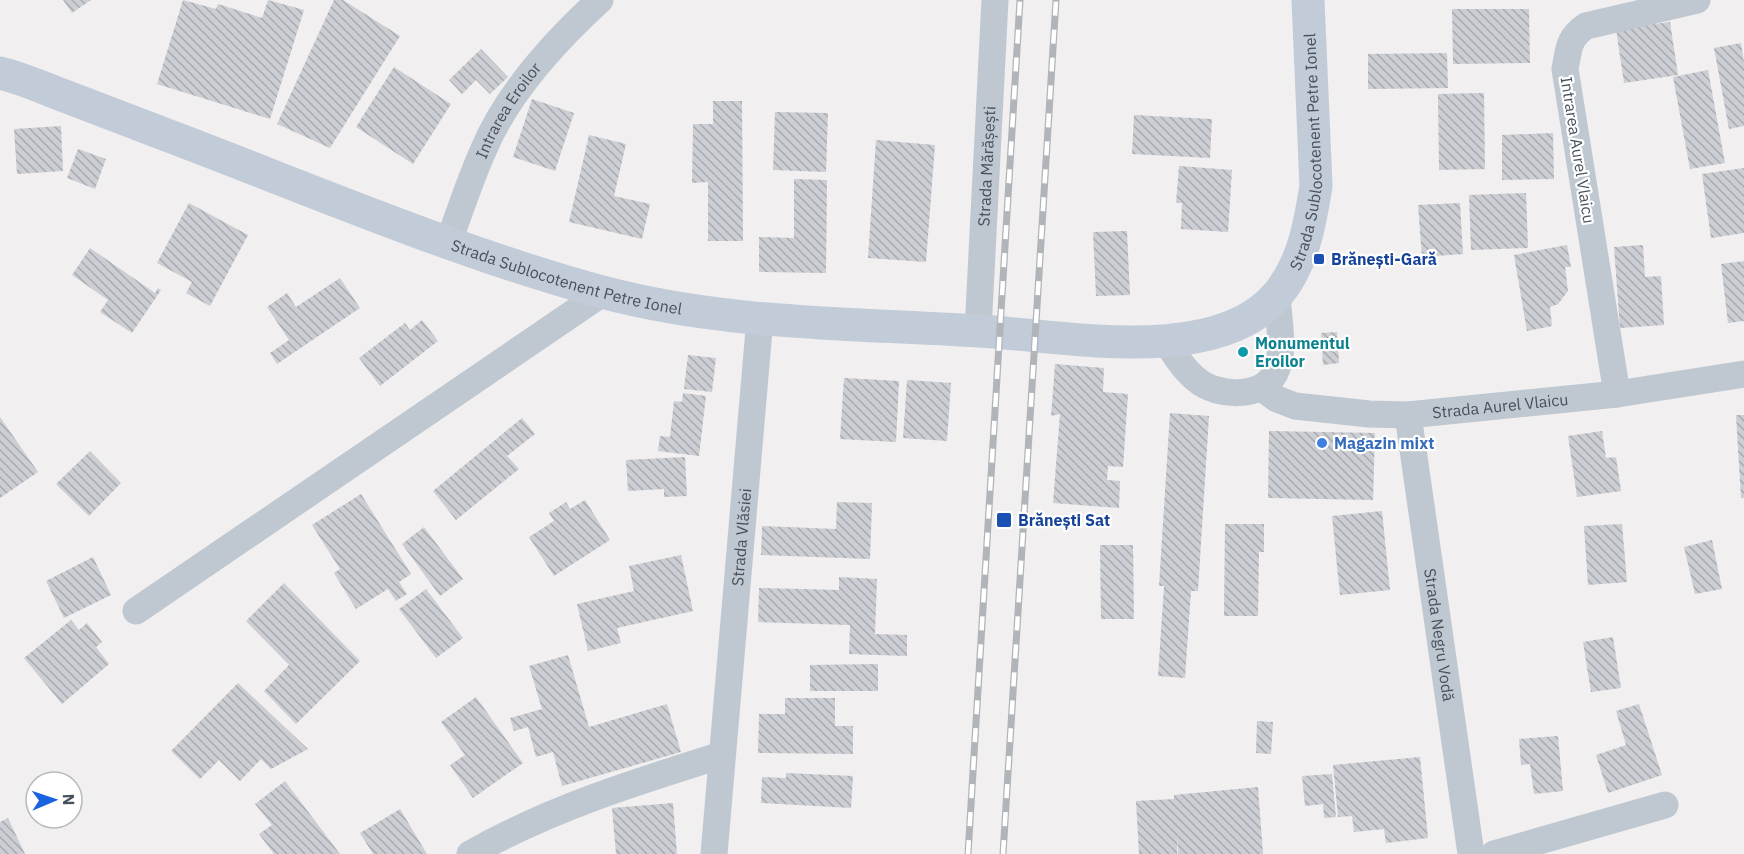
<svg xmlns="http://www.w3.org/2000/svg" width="1744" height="854" font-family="'IBM Plex Sans',sans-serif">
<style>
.building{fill:url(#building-back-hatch)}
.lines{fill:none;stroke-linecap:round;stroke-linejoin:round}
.street{stroke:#bfc8d1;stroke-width:27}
.secondary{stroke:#c2cbd8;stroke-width:33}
.rail-casing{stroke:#b1b4b9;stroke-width:7}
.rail{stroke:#fff;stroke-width:4.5;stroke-dasharray:14;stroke-linecap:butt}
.transit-dot{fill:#1a4fb4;stroke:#fff;stroke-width:2}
.culture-dot{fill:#0f9aa8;stroke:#fff;stroke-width:2}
.shop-dot{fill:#3f7fe0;stroke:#fff;stroke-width:2}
.labels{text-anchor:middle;stroke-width:4.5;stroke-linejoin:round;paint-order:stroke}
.street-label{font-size:16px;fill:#47515c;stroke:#fff}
.transit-label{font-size:16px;font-weight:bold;fill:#164399;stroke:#fff;text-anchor:start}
.culture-label{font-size:16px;font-weight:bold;fill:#0d838f;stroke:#fff;text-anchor:start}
.shop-label{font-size:16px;font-weight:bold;fill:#366cbe;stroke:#fff;text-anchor:start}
</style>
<defs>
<pattern id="building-back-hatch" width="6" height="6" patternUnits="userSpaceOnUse" patternTransform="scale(1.5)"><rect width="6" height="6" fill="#ccced4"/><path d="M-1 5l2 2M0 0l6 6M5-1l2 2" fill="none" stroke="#a7aaaf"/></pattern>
</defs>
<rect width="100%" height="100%" fill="#f1efef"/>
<path class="building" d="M63,0H91L72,13Z
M183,0L216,9L218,4L262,18L268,0L304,10L270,119L157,84Z
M334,0H343L400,36L330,148L277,124Z
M1452,9H1529L1530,63L1453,64Z
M1670,22L1678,75L1624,83L1616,29Z
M1741,43L1744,62V126L1729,129L1714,48Z
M481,49L508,77L490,94L476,80L462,94L449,80Z
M1447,53L1448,88L1368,89V54Z
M394,67L451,104L413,164L356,127Z
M1708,70L1725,163L1690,169L1673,77Z
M1484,93L1485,169L1439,170L1438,94Z
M532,99L574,113L555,171L513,157Z
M713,101H742L743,241H708V182L692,183L693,124H713Z
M775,112L828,113L826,172L773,170Z
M1134,115L1212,119L1210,158L1132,154Z
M61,126L63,171L17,174L14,129Z
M1553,133L1554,179L1502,180V135Z
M589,135L626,144L614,196L650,204L642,239L569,222Z
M876,140L935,145L926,262L868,258Z
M78,149L106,159L95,189L67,178Z
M1179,166L1232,170L1228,232L1181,229L1182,203H1176Z
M1744,168V233L1711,238L1702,174Z
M794,179L827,180L826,273L759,272V237L794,238Z
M1526,193L1528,248L1471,250L1469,195Z
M189,203L248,235L210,306L186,293L192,282L157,263Z
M1460,203L1463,254L1422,257L1418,205Z
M1127,231L1130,295L1096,296L1093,232Z
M1567,245L1571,267H1565L1568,291L1558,304L1550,307L1552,326L1527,331L1514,255Z
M1643,245L1645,277L1661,276L1664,325L1620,328L1614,247Z
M90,248L155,293L158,288L161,290L132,333L100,312L108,300L72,275Z
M1744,261V321L1728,323L1721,264Z
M340,278L360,308L277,364L270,353L289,340L267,307L287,293L296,307Z
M422,320L438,341L380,386L359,358L405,323L410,330Z
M1337,332L1339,363L1323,365L1321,333Z
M688,355L716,358L712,392L684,389Z
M1055,364L1104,368L1103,392L1128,394L1123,467L1108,466L1107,480L1120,481L1119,508L1053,503L1060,414L1051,416Z
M844,378L899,381L896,442L840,439Z
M907,380L951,383L947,441L903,438Z
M683,393L706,396L699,456L658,451L660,436L670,437L674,401L682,402Z
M1170,413L1209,416L1198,591H1191L1185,678L1158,676L1164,586H1159Z
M1736,415H1744V498H1741Z
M0,417L38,472L0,498Z
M522,418L535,434L507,456L519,469L456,520L433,491Z
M1269,431L1375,433L1373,500L1268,498Z
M1602,431L1606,458L1616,457L1621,491L1577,497L1568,436Z
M90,451L121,483L89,516L56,484Z
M685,457L687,496L664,497V489L628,491L626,460Z
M361,494L411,574L399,582L407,594L396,601L388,589L356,609L334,573L340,569L312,525Z
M585,500L610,540L554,576L529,537L554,521L549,513L566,502L570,509Z
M837,502L872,503L870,559L761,555L762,526L836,529Z
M1382,511L1390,590L1340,595L1332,516Z
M1225,524H1264V552H1259L1258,616H1224Z
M1622,524L1627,582L1588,585L1584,526Z
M424,527L463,579L440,596L402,544Z
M1712,540L1722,589L1695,594L1684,547Z
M1100,545H1133L1134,619H1101Z
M681,555L693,611L617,628L621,643L588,651L577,604L634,591L629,566Z
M93,557L111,595L64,618L46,581Z
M839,577L877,579L875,634L907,635V656L849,654L850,625L758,622L759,588L839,590Z
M284,583L360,661L296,724L264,691L289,665L246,621Z
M426,589L463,638L436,658L399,609Z
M71,620L79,630L87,623L102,642L96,647L109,664L62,704L24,658Z
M1613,637L1621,688L1591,692L1583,642Z
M568,655L589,727L667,704L681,752L562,786L553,752L536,757L528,727L514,731L510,718L542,709L529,666Z
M878,664V691H810V665Z
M238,683L308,749L271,769L261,759L240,781L219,760L200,779L171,751Z
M476,697L523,763L473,798L450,765L465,755L441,722Z
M785,698H835V726H853V754L758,753L759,714H785Z
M1639,704L1662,775L1608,793L1596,755L1626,745L1616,711Z
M1257,721L1273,722L1271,754L1256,753Z
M1558,736L1563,791L1534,794L1530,764L1521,765L1519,739Z
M1420,757L1428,838L1386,843L1384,829L1354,832L1352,816L1338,817L1333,765Z
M786,773L853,776L851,808L761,803L762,777L786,778Z
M1332,774L1336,817L1324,818L1323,804L1305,806L1302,776Z
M285,781L340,854H274L259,834L272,825L255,804Z
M1258,787L1263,854H1178L1177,834V854H1139L1136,801L1174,799V795Z
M673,803L677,854H616L612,808Z
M400,809L427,854H373L360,833Z
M8,818L25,854H0V822Z"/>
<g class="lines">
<g class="street">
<path id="s1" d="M449,241C460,211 470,180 483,151C507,93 554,42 600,0"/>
<path id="s2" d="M978,331L995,0"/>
<path d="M1166,341C1175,355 1184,370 1197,380C1217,397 1262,399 1275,373C1286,352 1278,318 1277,295"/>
<path id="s3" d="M1262,388L1277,399L1295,406L1369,414L1408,415L1617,394L1744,374"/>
<path d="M1617,394L1565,69C1569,49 1568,38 1586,26L1697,0"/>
<path id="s4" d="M1408,415L1471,854"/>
<path d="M136,611L604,292"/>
<path d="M470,854C549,809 635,782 722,755"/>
<path id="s5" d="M714,854L760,318"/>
<path d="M1494,854L1665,805"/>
</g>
<path class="secondary" id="s6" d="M0,73C21,78 41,87 62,95C96,108 130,121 164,134C307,188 455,252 602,292C729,326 863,323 993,332C1074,338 1220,365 1278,294C1303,264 1310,224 1316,186L1308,0"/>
<g class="rail-casing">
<path id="rail" d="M968,854L1020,0
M1003,854L1056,0"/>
</g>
<use href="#rail" class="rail"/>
</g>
<g class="transit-dot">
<rect x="1313" y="253" width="12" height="12" rx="3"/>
<rect x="996" y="512" width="16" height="16" rx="3"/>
</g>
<circle class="culture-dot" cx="1243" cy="352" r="6"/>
<circle class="shop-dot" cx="1322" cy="443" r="6"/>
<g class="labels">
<g class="street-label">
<text dy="6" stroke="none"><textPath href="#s1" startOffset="144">Intrarea Eroilor</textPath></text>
<text dy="6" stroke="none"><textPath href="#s6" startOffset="1482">Strada Sublocotenent Petre Ionel</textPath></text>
<text transform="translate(1578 150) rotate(81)" y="6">Intrarea Aurel Vlaicu</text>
<text dy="6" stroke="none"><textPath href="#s2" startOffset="165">Strada Mărășești</textPath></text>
<text dy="6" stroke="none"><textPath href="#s6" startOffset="603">Strada Sublocotenent Petre Ionel</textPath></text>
<text dy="6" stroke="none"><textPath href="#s3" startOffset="244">Strada Aurel Vlaicu</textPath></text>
<text dy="6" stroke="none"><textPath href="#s5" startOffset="318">Strada Vlăsiei</textPath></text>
<text dy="6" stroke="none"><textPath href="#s4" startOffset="222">Strada Negru Vodă</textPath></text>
</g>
<g class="transit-label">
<text x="1331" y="265">Brănești-Gară</text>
<text x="1018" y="526">Brănești Sat</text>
</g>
<g class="culture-label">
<text x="1255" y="349">Monumentul<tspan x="1255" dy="18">Eroilor</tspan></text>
</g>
<g class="shop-label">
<text x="1334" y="449">Magazin mixt</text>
</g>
</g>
<g transform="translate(54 800) rotate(88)"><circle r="28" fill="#ffffff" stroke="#b5b9be" stroke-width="1.5"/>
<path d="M0-4.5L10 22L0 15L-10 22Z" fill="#1a62e1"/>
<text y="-9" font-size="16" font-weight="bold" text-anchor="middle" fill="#47515c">N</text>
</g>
</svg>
